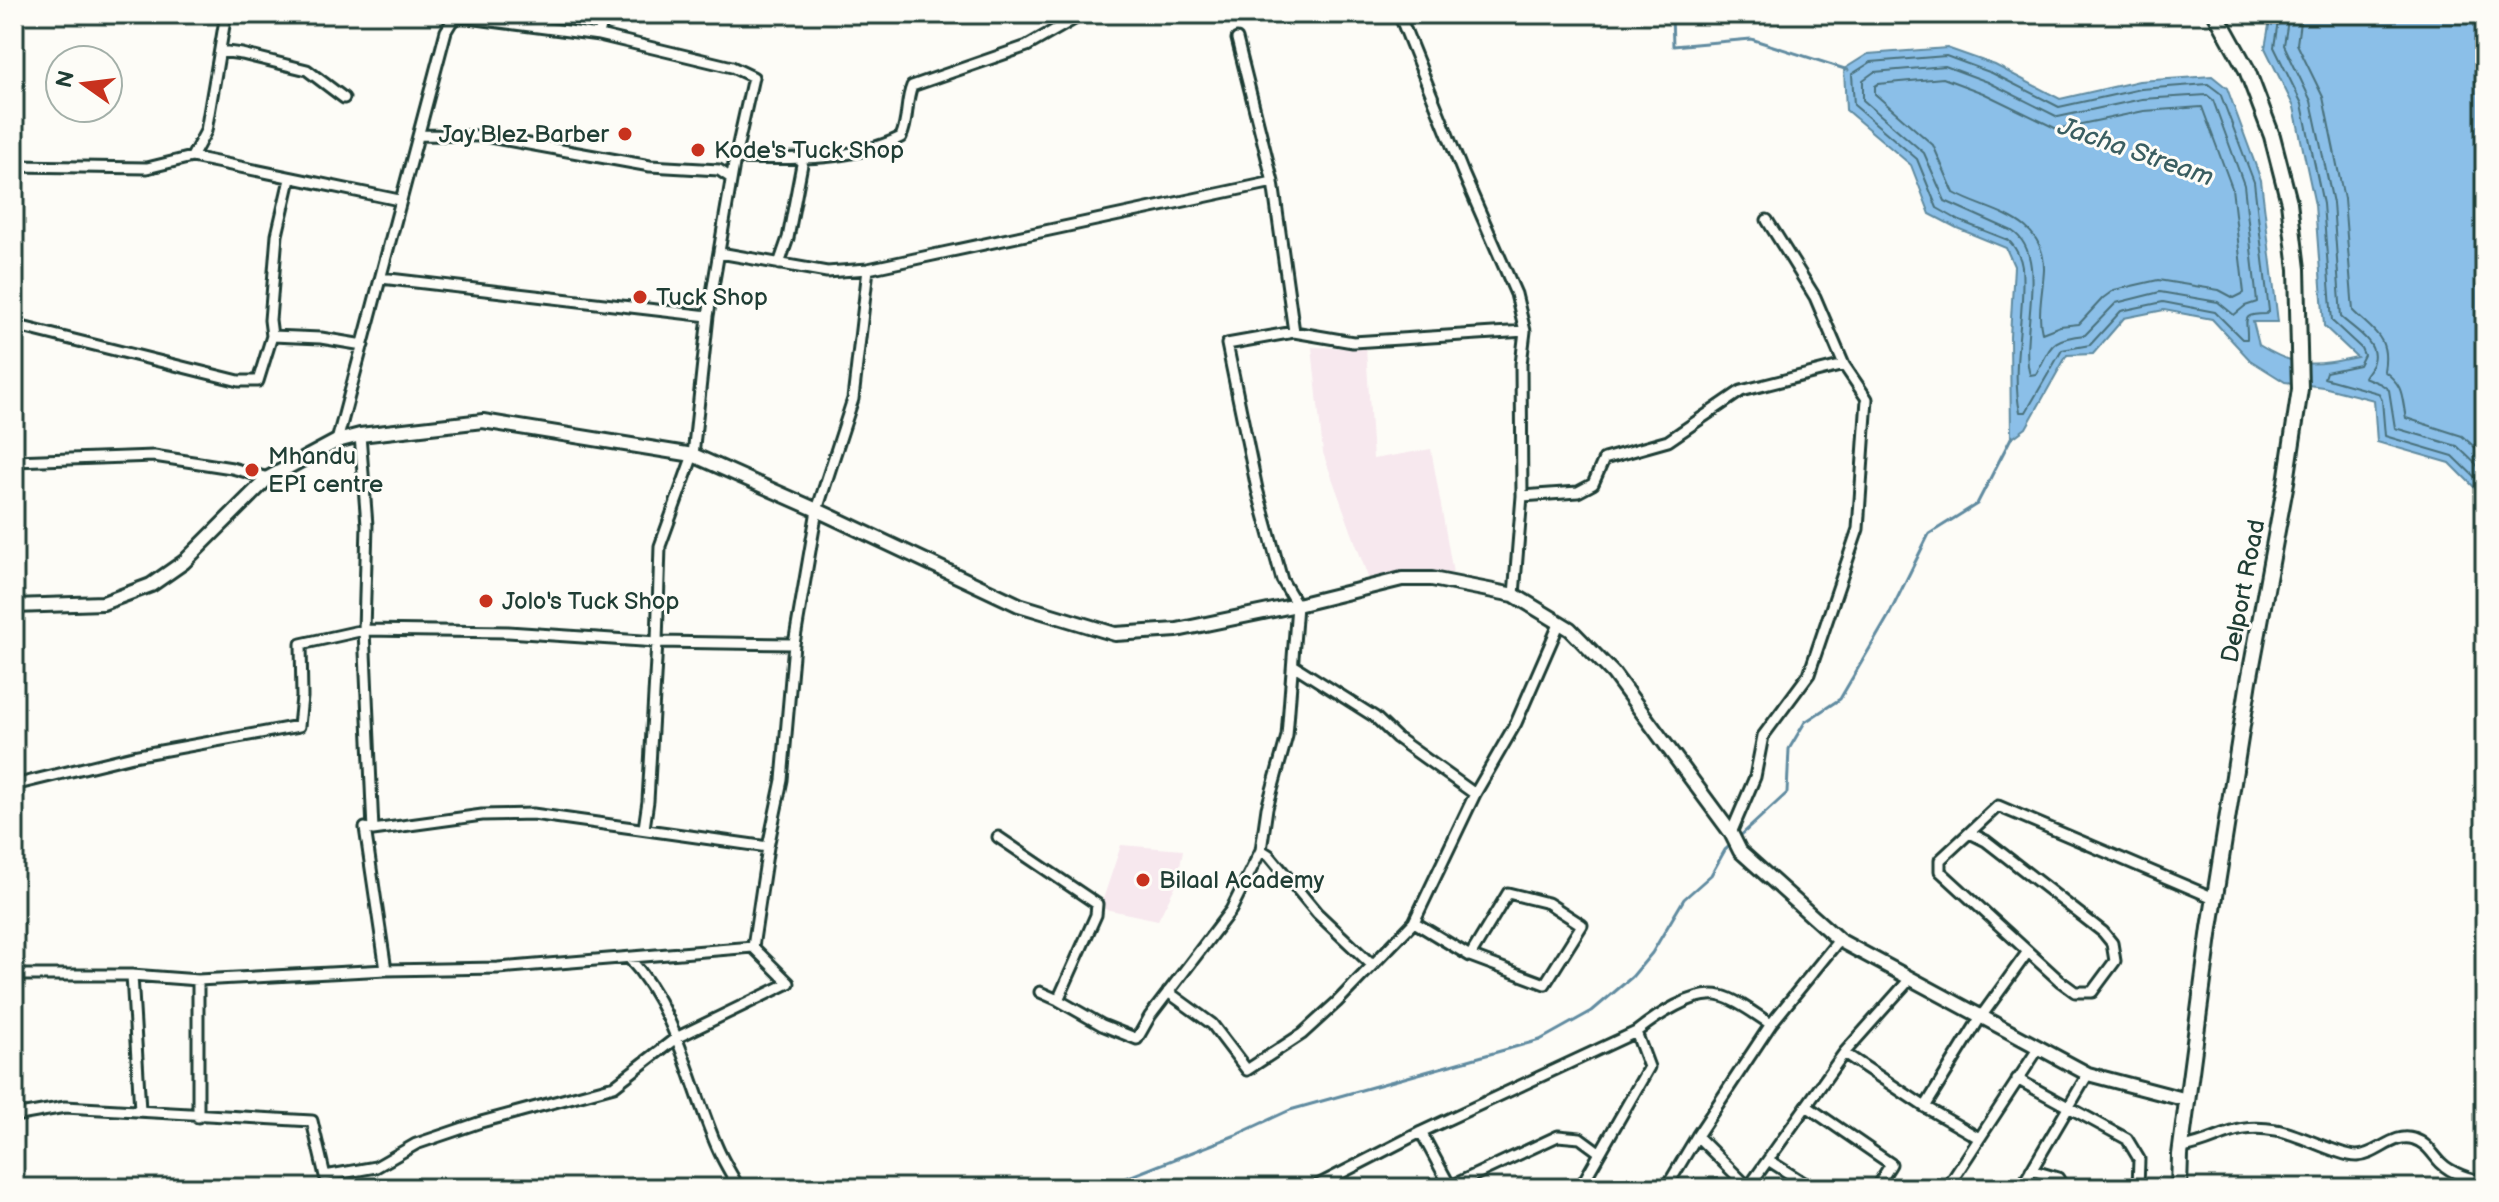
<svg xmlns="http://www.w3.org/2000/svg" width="2499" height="1202" font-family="'Balsamiq Sans',sans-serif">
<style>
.built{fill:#f7e8ee}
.water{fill:#8bbfe8;stroke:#608ba0;stroke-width:2}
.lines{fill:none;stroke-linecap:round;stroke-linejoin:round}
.shore{stroke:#4a717c;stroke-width:2}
.stream{stroke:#608ba0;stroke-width:3}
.minor-casing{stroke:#1f3d34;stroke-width:15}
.tertiary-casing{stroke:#1f3d34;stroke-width:18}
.secondary-casing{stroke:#1f3d34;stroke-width:20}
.minor{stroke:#fdfcf7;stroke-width:9}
.tertiary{stroke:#fdfcf7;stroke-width:12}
.secondary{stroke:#fdfcf7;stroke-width:14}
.poi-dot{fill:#c8321e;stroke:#fdfcf7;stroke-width:3}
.labels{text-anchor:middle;stroke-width:6;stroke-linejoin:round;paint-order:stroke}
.poi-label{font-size:24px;fill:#1f3d34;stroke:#fdfcf7;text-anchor:start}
.street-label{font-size:24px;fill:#1f3d34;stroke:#fdfcf7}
.water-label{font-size:26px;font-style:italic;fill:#3a5e61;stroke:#fdfcf7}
</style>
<rect width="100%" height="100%" fill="#fdfcf7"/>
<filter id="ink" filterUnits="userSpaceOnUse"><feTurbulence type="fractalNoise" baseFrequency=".0125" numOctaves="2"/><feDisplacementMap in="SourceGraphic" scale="16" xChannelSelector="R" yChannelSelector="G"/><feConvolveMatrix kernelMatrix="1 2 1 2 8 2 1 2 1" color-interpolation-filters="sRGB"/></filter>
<g filter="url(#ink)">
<path class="built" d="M1312,347L1366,348L1373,459L1431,449L1453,573L1369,580L1323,453Z
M1121,845L1183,850L1177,883L1158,920L1100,908Z"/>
<path class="water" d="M2271,14H2376L2391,18L2412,14H2485V498L2450,463L2377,442L2374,400L2323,387L2285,382L2250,360L2212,319L2164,310L2124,318L2093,354L2067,355L2026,428L2011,439L2010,337L2014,266L2006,248L1957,228L1930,214L1911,165L1846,110L1844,69L1868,54L1947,48L1995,65L2060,99L2139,81L2212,76L2227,88L2261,180L2278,322H2253L2259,345C2297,369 2316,366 2357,357L2324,326L2315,205L2294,107L2265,48Z"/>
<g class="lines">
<path class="shore" d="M2279,14L2274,47L2302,104L2323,204L2332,321L2361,348L2364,355L2359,365L2326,372L2324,378L2378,393L2382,400L2385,436L2453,456L2485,487
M2289,14L2284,45L2311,101L2333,203L2341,317C2352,328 2379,342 2373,361C2372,368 2366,372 2364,377L2381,384L2389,390L2395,428L2457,446L2485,473
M2301,14L2297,44L2323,97L2344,199L2353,311C2374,332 2390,337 2384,371C2405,387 2401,395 2406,418L2462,436L2485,456
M1946,56L1992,73L2059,107L2141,89L2208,84L2220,93L2254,182L2269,311L2266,314C2239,314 2248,320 2247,339H2242L2215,312L2163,302L2121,311L2090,345L2062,350L2026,412H2020C2010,365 2026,315 2022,267C2021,258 2015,246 2008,240L1960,221L1937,208L1917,159L1854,105L1852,74L1871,62Z
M1945,66L1988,82L2058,117L2142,99L2207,95L2213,100L2244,185L2257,302L2245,306L2234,315L2218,302L2160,292L2116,303L2085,335C2049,339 2053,344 2036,374L2030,375C2018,336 2051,256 2012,231L1945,201L1924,153L1863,100V80L1874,72Z
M1943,78L1983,93L2057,129L2144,111L2202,107L2232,188L2244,293L2234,298L2219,290L2158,280L2114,290L2103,298L2079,324L2060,326L2042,333C2037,314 2043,290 2044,270C2045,216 1990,213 1954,193L1933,145L1875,94V86L1878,84Z"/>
<path class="stream" d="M1672,14L1673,46L1751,39L1848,70
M1738,838L1787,793L1789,749L1805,722L1840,699L1888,617L1929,534L1977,504L2012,436
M1101,1188L1236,1135L1290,1110L1540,1040L1592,1011L1632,977L1652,953L1684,899L1711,875L1725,850L1733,843"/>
<g class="minor-casing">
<path id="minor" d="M1399,14L1463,173L1516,294L1525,331L1521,364L1522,496L1514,595
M599,35L604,14
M1237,39L1273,182L1294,332
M220,51L242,54L307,70L344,98
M420,135L484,136L650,166L719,170L731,178
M192,157L206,131L226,14
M735,158C790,159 850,162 901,137C909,119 905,103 912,86L1027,46L1083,14
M14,166L147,168L192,157L399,200
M1767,220L1815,297L1844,365
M720,253L827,272L868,269L1273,182
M779,264L788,238L803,159
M381,278L708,316
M14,325L239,381H258L272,336L270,320L277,235L290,179
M272,336L321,338L363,345
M360,435L367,525L364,630L373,830
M337,441L446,31L452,21L461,17L599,35L732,67L753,77L735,158L708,316L693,455L660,546L657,642L648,801L644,828
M14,461L154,456L232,468L268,478
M1522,496L1578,492L1593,484L1604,459L1668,441L1741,391L1844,365L1867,399L1858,529L1809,674L1763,736L1755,777L1731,833
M14,785L133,756L299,726L302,697L301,644L364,630L508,632L657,642L794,644
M1475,794L1516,723L1560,622
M1970,833L1986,841L2103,932L2112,943L2115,961L2092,992H2075L2060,981L1940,871V860L1998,806L2214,898
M998,837L1097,904L1096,915L1058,1000L1102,1025L1137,1039L1150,1016L1231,910L1261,850L1267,808L1287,736L1297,605L1282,580L1257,489L1227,344L1294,332L1353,342L1525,331
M1261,850L1269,855L1317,913L1372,965
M1414,922L1470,956L1545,984L1582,925L1548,903L1508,893L1470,956
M753,947L768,847L782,780L794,644L817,510L853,399L868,269
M629,958C677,1010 690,1086 718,1149C724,1163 732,1175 739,1188
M386,970L365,828L373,830L482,815L533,814L768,847
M14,975H132L198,980L386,970L498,968L753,947L789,983L676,1038L614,1086L481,1122L416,1144L376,1167L325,1176L312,1121L65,1107L14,1116
M132,975L140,1110
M198,980V1117
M1040,992L1058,1000
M1168,992L1212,1024L1247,1070L1302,1034L1337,1002L1414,922L1475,794L1397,738L1375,717L1293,665
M1844,1053L1925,1107L1979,1138
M2017,1079L2127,1139L2139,1159L2138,1188
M1808,1107L1891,1164L1876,1188
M1925,1107L1980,1018L2027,953
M1421,1132L1451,1188
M1697,1136L1748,1187
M2182,1148C2220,1142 2232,1122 2276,1130C2297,1133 2339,1156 2357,1156C2378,1155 2394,1132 2414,1139C2427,1143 2432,1154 2441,1163C2451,1173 2471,1180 2485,1181
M1768,1160L1812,1188
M2031,1170L2058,1178L2063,1188
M1451,1186L1558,1136L1580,1138L1599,1152
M1312,1188L1421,1132L1636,1032C1655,1017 1695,989 1721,996C1738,1000 1756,1015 1771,1024
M1580,1188L1649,1067L1636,1032
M1666,1188L1697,1136L1771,1024L1839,940
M1748,1188L1844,1053L1910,979
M1947,1188L2038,1049
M2021,1188L2088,1074"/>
</g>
<g class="tertiary-casing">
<path id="tertiary" d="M14,606L103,603L151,585L184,562L268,478L337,441L360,435L483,421L693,455L817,510L1019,605L1115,634L1177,630L1297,605L1402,579H1432L1514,595L1570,629L1613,673L1731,833L1740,851L1839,940L2088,1074L2187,1100"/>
</g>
<g class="secondary-casing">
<path id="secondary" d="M2179,1188L2180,1155L2210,928L2249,681L2286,482L2300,389L2297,269L2289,202L2272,136L2247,70L2216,14"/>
</g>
<use href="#minor" class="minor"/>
<use href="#tertiary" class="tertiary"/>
<use href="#secondary" class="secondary"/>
</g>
</g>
<g class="poi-dot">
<circle cx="625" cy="134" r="8"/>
<circle cx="698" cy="150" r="8"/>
<circle cx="640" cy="297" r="8"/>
<circle cx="252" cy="470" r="8"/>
<circle cx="486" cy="601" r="8"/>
<circle cx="1143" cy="880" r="8"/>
</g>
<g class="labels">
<g class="poi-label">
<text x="609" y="142" text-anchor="end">Jay Blez Barber</text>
<text x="714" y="158">Kode's Tuck Shop</text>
<text x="656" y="305">Tuck Shop</text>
<text x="268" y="464">Mhandu<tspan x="268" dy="28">EPI centre</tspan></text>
<text x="502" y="609">Jolo's Tuck Shop</text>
<text x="1159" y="888">Bilaal Academy</text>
</g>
<g class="street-label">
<text transform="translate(2243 591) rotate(-79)" y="8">Delport Road</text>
</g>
<g class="water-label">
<text transform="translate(2136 151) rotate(19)" y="9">Jacha Stream</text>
</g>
</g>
<rect width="2499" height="1202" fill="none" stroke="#fdfcf7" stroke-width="48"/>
<rect x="24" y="24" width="2451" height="1154" fill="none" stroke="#1f3d34" stroke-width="3" filter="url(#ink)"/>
<g transform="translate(84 84) rotate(284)"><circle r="38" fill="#fdfcf7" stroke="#a4b0a9" stroke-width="2"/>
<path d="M0-6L14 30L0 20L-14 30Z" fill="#c8321e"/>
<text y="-12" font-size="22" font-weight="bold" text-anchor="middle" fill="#1f3d34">N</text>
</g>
</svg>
